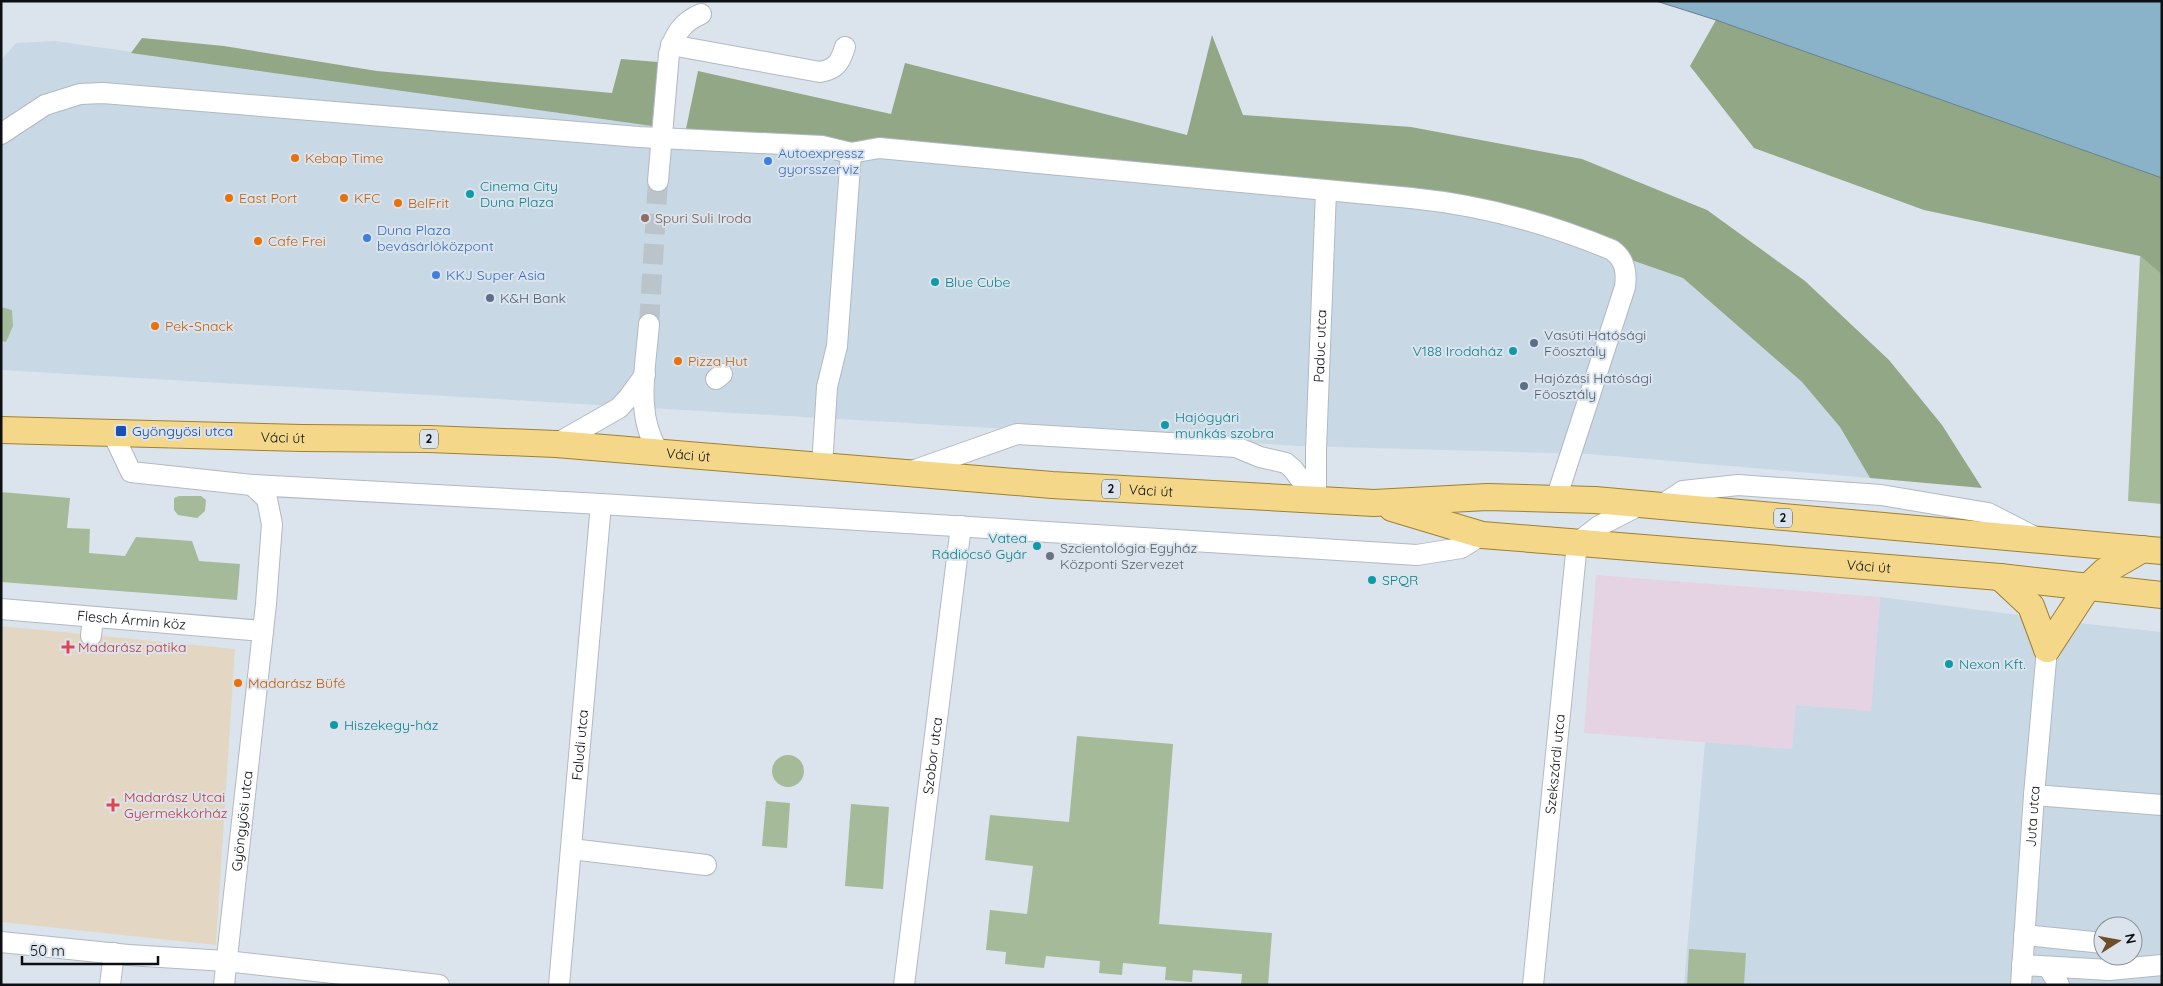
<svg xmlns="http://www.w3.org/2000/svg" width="2163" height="986" font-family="Quicksand,sans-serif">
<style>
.built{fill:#c9d8e5;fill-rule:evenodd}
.education{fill:#e5d2e3}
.medical{fill:#e3d7c3}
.green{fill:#a4ba99}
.forest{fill:#91a785}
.water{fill:#8ab2c8;stroke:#648192}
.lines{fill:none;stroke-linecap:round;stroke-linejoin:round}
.minor-tunnel{stroke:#bcc4cb;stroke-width:20;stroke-dasharray:20 10;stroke-linecap:butt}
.minor-casing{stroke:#b1b9c1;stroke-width:22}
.major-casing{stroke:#a0802e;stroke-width:28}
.minor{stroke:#fff;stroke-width:20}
.major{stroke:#f5d78a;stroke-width:26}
.food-dot{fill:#e8710a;stroke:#dbe4ec;stroke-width:2}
.shop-dot{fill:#3f7fe0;stroke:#dbe4ec;stroke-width:2}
.culture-dot{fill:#0f9aa8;stroke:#dbe4ec;stroke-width:2}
.education-dot{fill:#8d6e63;stroke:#dbe4ec;stroke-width:2}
.service-dot{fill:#5c6f8a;stroke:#dbe4ec;stroke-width:2}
.transit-dot{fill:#1a4fb4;stroke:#dbe4ec;stroke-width:2}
.worship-dot{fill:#6b7280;stroke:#dbe4ec;stroke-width:2}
.health-dot{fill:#e0444e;stroke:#dbe4ec;stroke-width:2}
.labels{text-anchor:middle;stroke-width:4;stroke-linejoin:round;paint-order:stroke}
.shield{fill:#dbe4ec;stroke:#4b5054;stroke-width:1}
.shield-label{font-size:12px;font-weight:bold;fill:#0d1013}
.shop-label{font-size:14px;fill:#366cbe;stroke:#dbe4ec;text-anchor:start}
.food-label{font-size:14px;fill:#c56008;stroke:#dbe4ec;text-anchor:start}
.culture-label{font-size:14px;fill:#0d838f;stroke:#dbe4ec;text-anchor:start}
.education-label{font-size:14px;fill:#785e54;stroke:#dbe4ec;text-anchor:start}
.service-label{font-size:14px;fill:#4e5e75;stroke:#dbe4ec;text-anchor:start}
.street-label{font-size:14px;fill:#0d1013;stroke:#dbe4ec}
.transit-label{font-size:14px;fill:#164399;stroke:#dbe4ec;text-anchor:start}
.worship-label{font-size:14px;fill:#5b616d;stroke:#dbe4ec;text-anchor:start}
.health-label{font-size:14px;fill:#be3a42;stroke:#dbe4ec;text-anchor:start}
</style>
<rect width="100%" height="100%" fill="#dbe4ec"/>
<path class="built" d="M55,41L652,126L1063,160L1471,204L1683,278L1802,382L1840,427L1870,478L1589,454L1300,446L1,370V60L16,43Z
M1880,597L2087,624L2162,632V985H1684L1705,742L1792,749L1795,705L1871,710ZM2103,926H2133V956H2103Z"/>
<path class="education" d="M1596,575L1880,597L1871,711L1796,705L1792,749L1584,733Z"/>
<path class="medical" d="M1,626L235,649L216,945L1,922Z"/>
<path class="green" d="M2140,256L2162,275V504L2128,501Z
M1,307L12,310L13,326L6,342L1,341Z
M1,492L70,498L67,528L90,529L89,553L125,556L136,537L192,541L199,561L240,564L237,600L1,582Z
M179,496H201L206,500L205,511L197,518L178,515L174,510V498Z
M1077,736L1173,744L1159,924L1272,933L1268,985H1241L1242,974L1193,970L1192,982L1165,980L1166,967L1123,963L1122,975L1099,973L1100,961L1046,956L1044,968L1005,964L1006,952L986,950L990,910L1027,914L1033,866L985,860L990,815L1069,822Z
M772 771a16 16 0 1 1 32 0a16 16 0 1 1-32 0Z
M766,801L790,803L787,848L762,846Z
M851,804L889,807L883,889L845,886Z
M1689,949L1746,953L1744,985H1687Z"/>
<path class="forest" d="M1716,20L2162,178V275L2140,256L1924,210L1754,148L1690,66Z
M1212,35L1243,115L1411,127L1582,159L1707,210L1805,281L1889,360L1942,425L1982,488L1870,478L1840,427L1802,382L1683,278L1471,204L1063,160L686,129L698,71L891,114L905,63L1187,135Z
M142,38L224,46L377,71L612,93L621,59L658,62L652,126L131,53Z"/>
<path class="water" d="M1656,1H2162V178L1716,20Z"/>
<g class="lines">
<path class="minor-tunnel" d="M649,324L658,181"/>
<g class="minor-casing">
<g id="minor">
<path d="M671,45L820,72C836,69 840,63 845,47"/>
<path d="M1,134L45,105L80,94L103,93L639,137L822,146L851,153L879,148L1411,198C1480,205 1548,223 1612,250C1625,259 1627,272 1625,287L1556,499"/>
<path d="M658,181L669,54C674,35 682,22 701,14"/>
<path d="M649,324C646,365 634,416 659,452"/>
<path d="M716,379L722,374"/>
<path d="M113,434L131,472L252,485L601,504L1417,555L1461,548L1482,535"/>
<path d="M556,444L619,408L629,397L645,375"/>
<path d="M822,466L827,387L837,346L851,153"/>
<path d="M912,471L1017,434L1236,447L1260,457L1286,463L1293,469L1316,501"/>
<path id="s1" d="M1316,501V450L1326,191"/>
<path d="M1660,506L1683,491L1738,485L1881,495L1988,513L2033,536"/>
<path id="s2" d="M1,609L263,631"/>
<path d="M91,636L93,617"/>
<path d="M2034,795L2162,805"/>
<path d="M571,849L706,865"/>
<path d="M2024,935L2103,943"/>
<path d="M1,942L128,955L226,961L439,985"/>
<path d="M2022,965L2109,970L2162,965"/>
<path d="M2048,967L2059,985"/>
<path d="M110,985L114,953"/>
<path id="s3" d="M224,985L266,604L272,524L267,499L252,485"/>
<path id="s4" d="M559,985L601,504"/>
<path id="s5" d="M904,985L961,526"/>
<path id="s6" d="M1533,985L1577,543L1599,526L1642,504"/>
<path id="s7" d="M2021,985L2034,795L2047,649"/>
</g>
</g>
<g class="major-casing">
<g id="major">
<path id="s8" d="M1,430L302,438L429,439L556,444L1052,485L1374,503L1487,497L1595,500L2162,551"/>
<path id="s9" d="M1392,508L1482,535L2000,577L2162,595"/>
<path d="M2000,577L2031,606L2047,649"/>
<path d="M2047,649L2087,588L2105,571L2143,549"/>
</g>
</g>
<use href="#minor" class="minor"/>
<use href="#major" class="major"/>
</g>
<g class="food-dot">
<circle cx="295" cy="158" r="5"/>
<circle cx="229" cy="198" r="5"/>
<circle cx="344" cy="198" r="5"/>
<circle cx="398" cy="203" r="5"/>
<circle cx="258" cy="241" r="5"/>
<circle cx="155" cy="326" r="5"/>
<circle cx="678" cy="361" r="5"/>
<circle cx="238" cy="683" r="5"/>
</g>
<g class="shop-dot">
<circle cx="768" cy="161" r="5"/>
<circle cx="367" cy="238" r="5"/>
<circle cx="436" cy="275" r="5"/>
</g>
<g class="culture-dot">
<circle cx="470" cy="194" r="5"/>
<circle cx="935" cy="282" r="5"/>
<circle cx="1513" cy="351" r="5"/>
<circle cx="1165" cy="425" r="5"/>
<circle cx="1037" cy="546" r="5"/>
<circle cx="1372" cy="580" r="5"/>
<circle cx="1949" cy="664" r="5"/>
<circle cx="334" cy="725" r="5"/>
</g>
<circle class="education-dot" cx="645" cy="218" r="5"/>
<g class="service-dot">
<circle cx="490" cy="298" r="5"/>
<circle cx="1534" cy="343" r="5"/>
<circle cx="1524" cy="386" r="5"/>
</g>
<rect class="transit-dot" x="115" y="425" width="12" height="12" rx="2.5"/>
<circle class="worship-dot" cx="1050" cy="556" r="5"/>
<g class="health-dot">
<path d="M65.5 639.5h5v5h5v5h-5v5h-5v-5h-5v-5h5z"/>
<path d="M110.5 797.5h5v5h5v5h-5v5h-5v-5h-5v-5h5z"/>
</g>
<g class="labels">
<g class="shield">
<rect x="420" y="429.5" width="18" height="19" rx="4"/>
<rect x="1102" y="479.5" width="18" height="19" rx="4"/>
<rect x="1774" y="508.5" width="18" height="19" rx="4"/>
</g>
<g class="shield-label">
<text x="429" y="443">2</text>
<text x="1111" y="493">2</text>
<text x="1783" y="522">2</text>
</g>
<g class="shop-label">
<text x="778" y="158">Autoexpressz<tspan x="778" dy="16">gyorsszerviz</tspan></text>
<text x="377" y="235">Duna Plaza<tspan x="377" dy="16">bevásárlóközpont</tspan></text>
<text x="446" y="280">KKJ Super Asia</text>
</g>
<g class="food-label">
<text x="305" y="163">Kebap Time</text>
<text x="239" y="203">East Port</text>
<text x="354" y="203">KFC</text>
<text x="408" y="208">BelFrit</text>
<text x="268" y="246">Cafe Frei</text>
<text x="165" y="331">Pek-Snack</text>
<text x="688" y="366">Pizza Hut</text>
<text x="248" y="688">Madarász Büfé</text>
</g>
<g class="culture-label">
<text x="480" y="191">Cinema City<tspan x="480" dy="16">Duna Plaza</tspan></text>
<text x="945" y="287">Blue Cube</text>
<text x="1503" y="356" text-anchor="end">V188 Irodaház</text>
<text x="1175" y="422">Hajógyári<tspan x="1175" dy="16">munkás szobra</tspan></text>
<text x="1027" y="543" text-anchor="end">Vatea<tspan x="1027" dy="16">Rádiócső Gyár</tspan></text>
<text x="1382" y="585">SPQR</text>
<text x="1959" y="669">Nexon Kft.</text>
<text x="344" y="730">Hiszekegy-ház</text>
</g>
<g class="education-label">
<text x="655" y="223">Spuri Suli Iroda</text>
</g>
<g class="service-label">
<text x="500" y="303">K&amp;H Bank</text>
<text x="1544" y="340">Vasúti Hatósági<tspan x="1544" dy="16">Főosztály</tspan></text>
<text x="1534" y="383">Hajózási Hatósági<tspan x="1534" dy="16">Főosztály</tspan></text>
</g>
<g class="street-label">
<text dy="5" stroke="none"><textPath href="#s1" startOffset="155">Paduc utca</textPath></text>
<text dy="5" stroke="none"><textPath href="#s8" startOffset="282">Váci út</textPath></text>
<text dy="5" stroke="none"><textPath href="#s8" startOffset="688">Váci út</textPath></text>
<text dy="5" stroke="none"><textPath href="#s8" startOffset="1152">Váci út</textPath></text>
<text dy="5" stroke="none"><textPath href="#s9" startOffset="482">Váci út</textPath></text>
<text dy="5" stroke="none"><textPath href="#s2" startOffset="131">Flesch Ármin köz</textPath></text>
<text dy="5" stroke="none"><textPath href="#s4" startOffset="241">Faludi utca</textPath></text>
<text dy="5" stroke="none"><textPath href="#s5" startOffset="231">Szobor utca</textPath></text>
<text dy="5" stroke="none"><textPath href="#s6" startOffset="222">Szekszárdi utca</textPath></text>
<text dy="5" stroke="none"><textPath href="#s7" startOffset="169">Juta utca</textPath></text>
<text dy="5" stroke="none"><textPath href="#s3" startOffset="165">Gyöngyösi utca</textPath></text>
</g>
<g class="transit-label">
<text x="132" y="436">Gyöngyösi utca</text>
</g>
<g class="worship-label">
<text x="1060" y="553">Szcientológia Egyház<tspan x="1060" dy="16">Központi Szervezet</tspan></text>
</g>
<g class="health-label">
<text x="78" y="652">Madarász patika</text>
<text x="124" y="802">Madarász Utcai<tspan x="124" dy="16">Gyermekkórház</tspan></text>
</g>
</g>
<rect width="2163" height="986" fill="none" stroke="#0d1013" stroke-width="5"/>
<g transform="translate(2118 941) rotate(79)"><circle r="24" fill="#dbe4ec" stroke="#898f95"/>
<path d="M0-4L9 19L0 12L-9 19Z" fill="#6f4e25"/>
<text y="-8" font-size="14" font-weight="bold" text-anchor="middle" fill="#0d1013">N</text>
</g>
<path d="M22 956v8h136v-8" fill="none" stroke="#0d1013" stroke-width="2.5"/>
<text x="30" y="956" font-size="15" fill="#0d1013" stroke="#dbe4ec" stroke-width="4" paint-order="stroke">50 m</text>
</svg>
